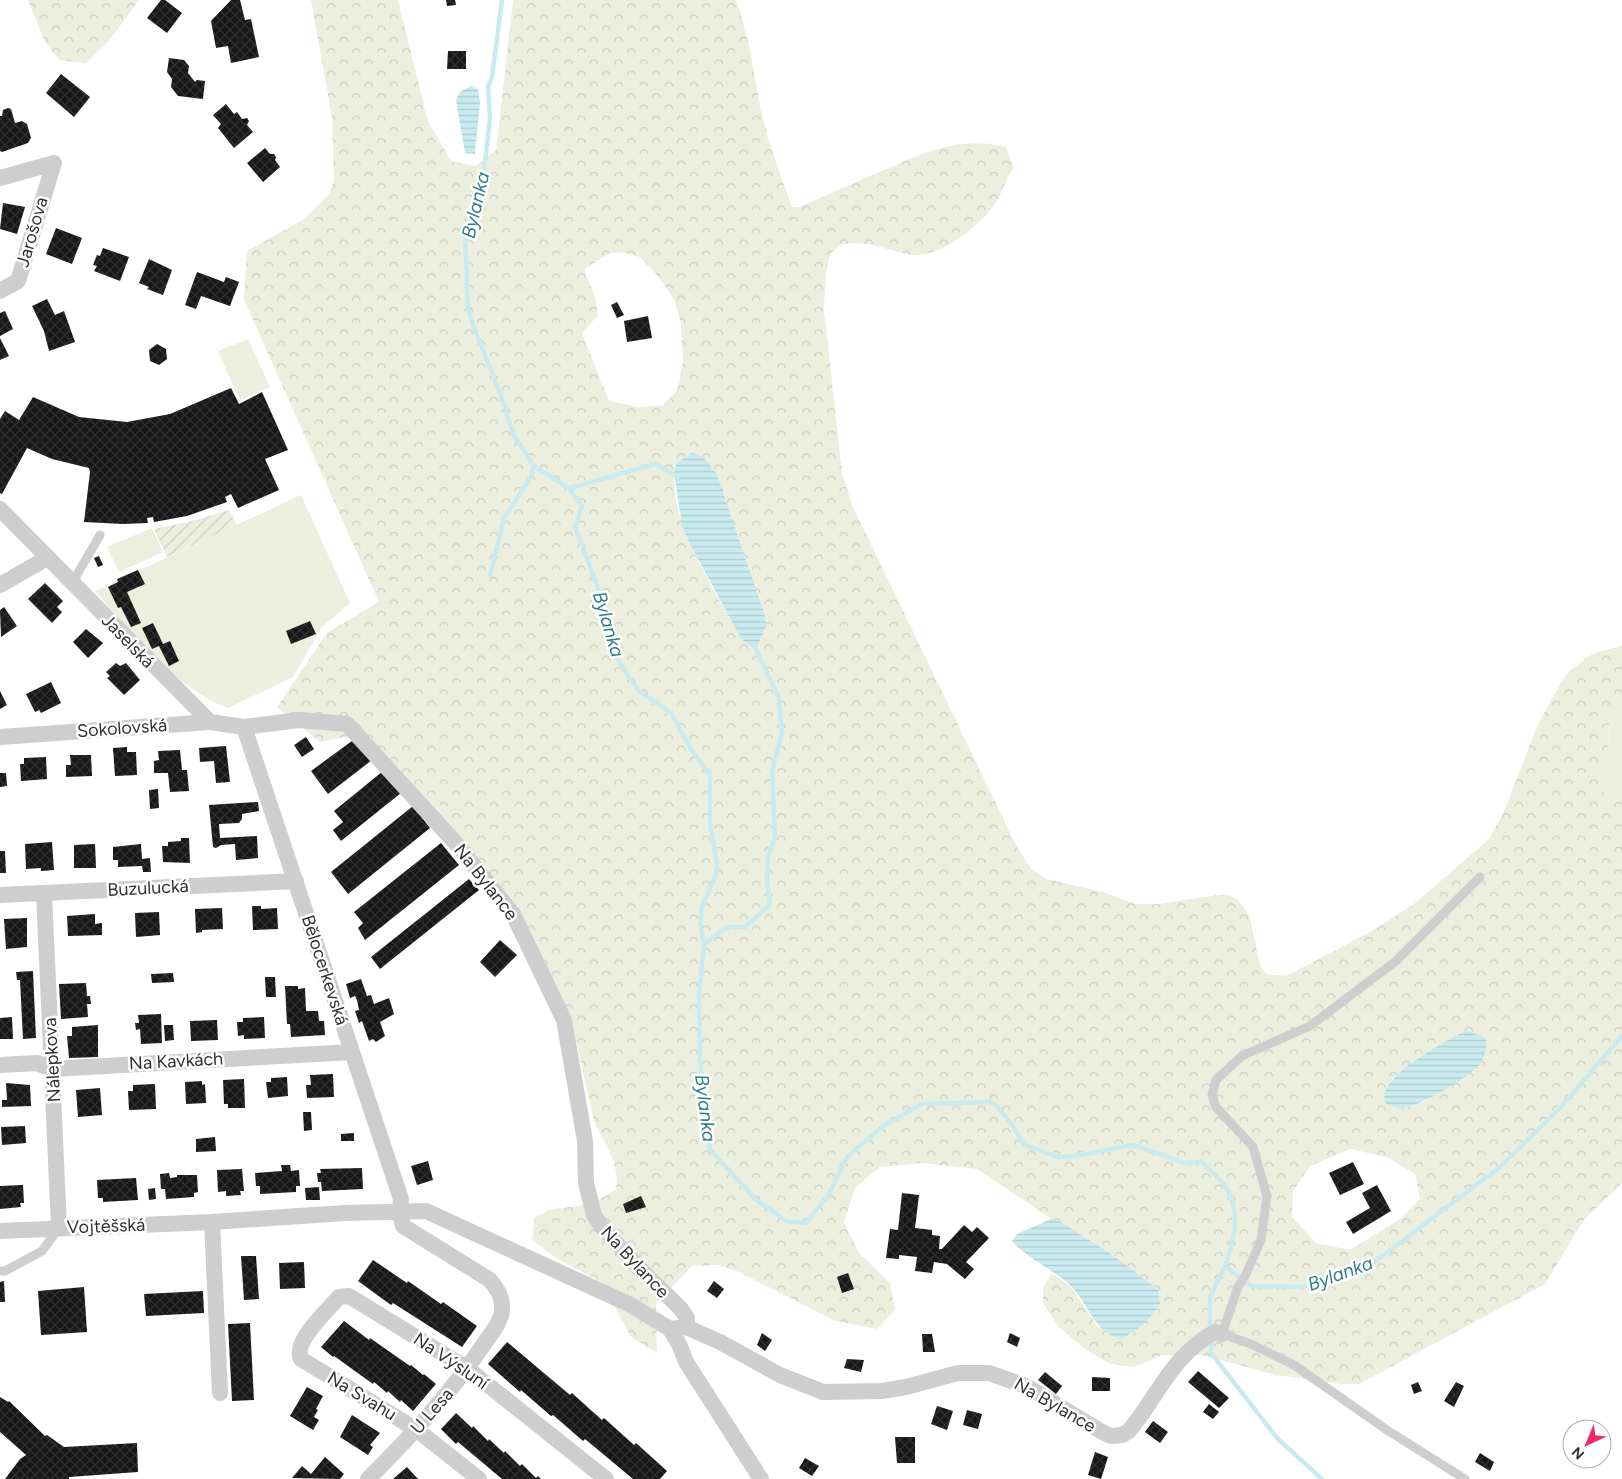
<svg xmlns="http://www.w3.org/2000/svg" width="1622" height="1479" font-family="Figtree,sans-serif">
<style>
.grass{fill:#ecefde}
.forest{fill:url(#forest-crowns);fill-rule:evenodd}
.garden{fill:url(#garden-furrows)}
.water{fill:url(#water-rules)}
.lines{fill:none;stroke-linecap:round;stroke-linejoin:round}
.stream{stroke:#c9ebef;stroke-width:4.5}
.building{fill:url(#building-cross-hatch)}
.service{stroke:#cecece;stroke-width:9}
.minor{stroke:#cecece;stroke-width:16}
.labels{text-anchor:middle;stroke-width:5;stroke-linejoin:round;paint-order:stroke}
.street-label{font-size:18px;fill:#313131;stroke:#fff}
.water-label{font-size:19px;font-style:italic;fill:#317d86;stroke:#fff}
</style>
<defs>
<pattern id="forest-crowns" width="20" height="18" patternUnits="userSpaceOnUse" patternTransform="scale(1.25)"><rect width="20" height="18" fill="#ecefde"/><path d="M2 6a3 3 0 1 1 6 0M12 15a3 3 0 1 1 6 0" fill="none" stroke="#cbcdbf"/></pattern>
<pattern id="garden-furrows" width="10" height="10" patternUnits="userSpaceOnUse" patternTransform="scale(1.25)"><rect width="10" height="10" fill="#ecefde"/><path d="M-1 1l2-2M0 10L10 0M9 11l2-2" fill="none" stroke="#cbcdbf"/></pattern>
<pattern id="water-rules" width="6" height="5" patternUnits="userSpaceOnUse" patternTransform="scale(1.25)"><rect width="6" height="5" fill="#c9ebef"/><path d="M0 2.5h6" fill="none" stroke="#adcacd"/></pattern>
<pattern id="building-cross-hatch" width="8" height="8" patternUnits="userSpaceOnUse" patternTransform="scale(1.25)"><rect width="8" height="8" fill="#181818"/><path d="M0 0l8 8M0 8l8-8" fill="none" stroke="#313131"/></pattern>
</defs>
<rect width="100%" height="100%" fill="#fff"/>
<path class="grass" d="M248,339L270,387L240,400L218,351Z
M301,495L350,603L322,627L293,677L228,708C173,687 133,633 95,591Z
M152,528L163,552L119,572L107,547Z
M1622,698V798L1603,792L1598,783L1608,751L1609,723Z"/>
<path class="forest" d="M28,0H139L109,41L86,63L59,60L45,42Z
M311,0H398L428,121L451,161L476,166L496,150L513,0H736C749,34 753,70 760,105C767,140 780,174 792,207H799C825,196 851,184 877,173C919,155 958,135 1006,147L1014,168C1004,180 1002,196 992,208C977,228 937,259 911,255C882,249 870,240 839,245L830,255L826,273L824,309L842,473L852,505L1016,845L1031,869L1047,879L1103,892L1135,904H1158L1218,895H1229L1238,900L1249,915L1261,968L1266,974L1286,976L1372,931L1414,904L1488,840L1503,814L1538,724L1558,688L1568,673L1587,657L1597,652L1622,646V698L1609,723L1608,751L1598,783L1603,792L1622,798V1183L1584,1220L1545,1284L1359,1384H1341L1277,1375L1201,1355H1162L1134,1367L1110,1364L1082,1347L1059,1327L1043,1303V1287L1052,1273L1072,1288L1097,1326L1122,1339L1146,1323L1160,1304L1159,1290L1113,1255L1061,1222L1051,1219L977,1169L921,1163L880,1167L855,1188L844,1222L859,1253L890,1283L895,1310L877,1329L835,1321L739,1272L719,1265L692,1266L656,1304L657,1353L631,1337L601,1282L556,1258L532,1240L535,1217L549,1210L591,1204L616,1190L617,1179L614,1161L594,1121L572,1022L472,856L366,733L320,742L277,707L327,633L379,602L244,300L247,251L304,219L328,195L334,181L332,118ZM622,252L640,257L658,276L675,301L681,324L683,362L677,391L663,405L638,407L609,401L582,333L598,315L595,297L584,269L610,253ZM676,464L748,571L765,616L741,639C718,596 663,513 676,464ZM1466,1030L1480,1064L1455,1083L1421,1103L1392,1079L1427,1053ZM1350,1149L1387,1157L1415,1174L1420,1199L1400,1219L1350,1250L1316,1243L1292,1217L1293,1191L1310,1166Z"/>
<path class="garden" d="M229,510L237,525L167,557L154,529L188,522Z"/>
<path class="water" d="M471,86L478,89L480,102L475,154L465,153L456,100L460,92Z
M691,453C704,454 710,465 717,475L765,616L766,626L756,650L741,639L690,544L682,526L674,473L676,464Z
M1466,1030L1486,1038C1487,1047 1485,1056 1480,1064C1471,1076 1419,1107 1403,1108C1398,1109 1390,1105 1385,1103C1376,1076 1446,1042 1466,1030Z
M1051,1219L1061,1222L1113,1255L1159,1290L1160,1304L1146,1323L1122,1339C1094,1332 1090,1308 1073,1288C1057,1271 1030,1261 1012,1241L1017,1234Z"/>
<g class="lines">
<path class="stream" d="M502,0L492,77L488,87L490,118L485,163L465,236L468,307L473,325L501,395L514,436L534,466L569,488L582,506L575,527L616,635L615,654L626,673L639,691L671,713L692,751L710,775V823L717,862L716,875L702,907L700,924L704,944L699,995L700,1061L710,1149L755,1199L786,1221L806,1223L829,1194L847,1157L883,1126L922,1104L990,1102L997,1106L1012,1125L1024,1145L1058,1157L1076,1156L1133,1145L1185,1163L1202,1162C1209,1170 1220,1178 1226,1187C1241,1211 1234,1243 1225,1266L1251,1286L1302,1287L1376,1261L1500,1167L1559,1109L1622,1036
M569,488L655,464L678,477
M490,576L504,518L531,477L534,466
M704,944L727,927H745L770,904L767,882L768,856L775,837L772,771L782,733L779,698L754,646
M1210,1330V1297L1225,1266
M1211,1340V1353L1278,1439L1322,1479"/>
</g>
<path class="building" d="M161,0H165L182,13L167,33L147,18Z
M231,0H240L245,20L251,19L259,57L231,63L228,46L216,48L211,21Z
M446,0H455L456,5L447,6Z
M448,51H466V69H447Z
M169,58L184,60L189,66L188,73L195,82L197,80L205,81L203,99L178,96L171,87L172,79L167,72Z
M61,74L90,97L74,117L46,93Z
M226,104L234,114L237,112L242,119L247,118L249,121L247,125L253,132L234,148L218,128L221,124L213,115Z
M8,108L11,109L15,123L22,121L27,124L31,138L28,143L2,152L0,151V116H2L3,110Z
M265,148L270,154H274L276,157L275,160L280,167L263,182L247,163Z
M3,203L25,207L17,234L0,229Z
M56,228L82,238L72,264L46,254Z
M103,248L129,257L120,281L94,271L97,266L93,265L97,255L100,256Z
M149,259L172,270L163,295L147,289L149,287L139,283Z
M197,272L224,282L226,277L239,282L230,306L201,296L196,309L185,305Z
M47,299L55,315L64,311L75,342L49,351L44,331L32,306Z
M617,302L624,315L617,318L611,305Z
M5,311L13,329L0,336V313Z
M648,316L652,338L627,342L624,321Z
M0,338L9,356L0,360Z
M157,344L166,349L167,359L159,365L150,361L149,350Z
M231,388L239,404L262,392L288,450L265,459L279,490L238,508L231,494L225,497L227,502L187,516L154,522L153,517L147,518L148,523L123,524L84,522L90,472L89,468L52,459L27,448L2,494L0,493V419L5,411L19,420L33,397L79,417L127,422L170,414Z
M99,556L103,565L98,567L94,558Z
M138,570L145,584L127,592L141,623L131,627L121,607L118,608L108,587L118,582L117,579Z
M45,583L63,601L57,607L62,612L52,623L28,599Z
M4,607L17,626L1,637L0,610Z
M310,621L316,634L291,644L286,631Z
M153,623L163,644L170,641L179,661L169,666L159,646L152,649L142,628Z
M86,629L103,643L88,658L73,642Z
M116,663L120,666L126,663L140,680L124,695L107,678L110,676L106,672Z
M51,682L61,703L41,713L39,710L35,712L26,694Z
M0,691L7,705L0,709Z
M306,737L314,749L302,757L294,745Z
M356,738L372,760L328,794L311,771Z
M226,746L230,782L216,783L214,761L200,762L199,748Z
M127,747V752H136L137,775L115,776L113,748Z
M180,750L182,770H187L189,791L170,792L168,773H154V761L159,760L158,751Z
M70,755H91L92,776L66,777V765H71Z
M46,757L47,779L21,781L20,764H24V758Z
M383,771L401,793L341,841L333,830L343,822L334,811Z
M0,773H6L7,786L0,787Z
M158,789L159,808L150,809L149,790Z
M258,802L259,811L242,814V819L239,823L219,824L220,838L257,836L258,858L236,860L235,844L221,845L216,848L213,847L209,805Z
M413,806L430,828L348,894L331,872Z
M181,838H189L190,863L163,862L162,846H168V842L181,841Z
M52,842L54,870L41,871V868L26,869L25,844Z
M441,843L459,865L365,940L358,928L363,923L354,912Z
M95,844L96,868H74V845Z
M141,844L142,859L150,858L151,872H143L142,866L118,867V860H113V847Z
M0,851H5L6,873H0Z
M469,879L479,890L380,969L371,957Z
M252,906H261V909L277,908L278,929L253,930Z
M222,908L223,929L202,930V932L196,933L195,909Z
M159,912L160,935L136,937L135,913Z
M95,914V924L102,923V935L68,936L67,916Z
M27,918V947L6,949L4,919Z
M500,940L517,955L495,977L480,962Z
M33,971L36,1038L23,1039L20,980H17L16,972Z
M173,973L174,982L152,983L151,974Z
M265,977H275L276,997H266Z
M361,979L367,996L371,995L374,1004L389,998L394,1014L380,1022L385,1036L376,1042L373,1039L369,1041L362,1021L359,1023L355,1011L359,1010L357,1000L355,996L350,998L346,984Z
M86,983L87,996H90L91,1004H87L88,1017L61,1019L59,984Z
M285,986H298V989L305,988L306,1011H318L319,1021H324L325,1035L291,1037L290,1024H287Z
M161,1014L162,1043L141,1044L140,1029L136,1030L135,1023H139L138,1015Z
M12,1017L13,1039H0V1018Z
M264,1017L265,1038L244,1039V1035L238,1036L237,1022H243V1018Z
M217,1020L218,1040L191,1041L190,1021Z
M98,1025V1057L69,1058L67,1036H72V1027Z
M164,1025H173L174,1040L165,1041Z
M333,1074L334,1097L307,1098L306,1085H311L310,1075Z
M287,1077L288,1096L268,1098L266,1082H271V1078Z
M244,1079L245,1108H228V1104H224L223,1080Z
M202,1081V1085L205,1084L206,1103L186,1104L185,1082Z
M6,1083L30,1085L31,1106L2,1107V1100H7Z
M155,1084L156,1109L129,1110L128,1091H133V1085Z
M100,1088L102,1115L78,1117L76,1090Z
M303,1112H311L312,1130L304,1131Z
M25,1126L26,1143L2,1145L1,1127Z
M354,1133V1141H341V1134Z
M215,1137L216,1151L196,1152V1139Z
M428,1161L433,1180L417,1185L411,1166Z
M1353,1162L1364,1184L1340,1195L1329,1173Z
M281,1165H290L291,1171L299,1170L300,1186H296V1192L260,1194V1186H256L255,1173L282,1171Z
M362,1168L363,1189L322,1191L321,1182H318L317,1173H321L320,1169Z
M242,1169L244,1191H240L241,1195L226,1196V1191L218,1192L217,1170Z
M169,1173L170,1178L177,1177V1175H197L198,1192L194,1193V1197L166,1199L165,1189H161L160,1174Z
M136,1178L138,1200L103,1202V1198H98L97,1180Z
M23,1185L24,1203H20L21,1207L0,1209V1186Z
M1377,1185L1391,1211L1353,1234L1346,1222L1370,1208L1362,1193Z
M319,1187L320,1200H306L305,1188Z
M155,1188L156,1199L149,1200L148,1189Z
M902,1193L919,1195L915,1228L932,1230V1235L940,1236L939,1249H942L964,1225L972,1232L977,1227L989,1238L966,1262L974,1269L965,1279L947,1264L934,1262L932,1273L915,1271L917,1257L899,1255V1259L886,1258L890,1229L898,1230Z
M641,1196L646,1207L626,1213L623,1204Z
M241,1256H256L259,1299L244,1300Z
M373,1260L407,1283L408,1281L441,1304L443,1302L477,1326L462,1347L393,1303L391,1305L358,1281Z
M304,1262L305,1288L280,1289L279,1263Z
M848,1273L854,1289L842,1293L837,1277Z
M4,1281L5,1302H0V1282Z
M714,1281L724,1289L717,1298L707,1291Z
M84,1287L87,1332L41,1335L38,1291Z
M203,1291L204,1313L146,1316L144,1294Z
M344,1321L369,1340L370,1338L410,1366L411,1365L423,1375L424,1374L436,1384L413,1411L401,1400L400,1402L388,1391L387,1393L374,1382L373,1384L334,1356L333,1357L321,1347Z
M250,1323L254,1400L232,1401L228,1324Z
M762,1333L772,1340L765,1351L757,1345Z
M1010,1333L1020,1338L1017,1347L1007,1342Z
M922,1334H932L935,1352H923Z
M507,1342L570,1395L572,1393L602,1420L604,1418L634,1445L636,1443L667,1471L660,1479H633L585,1439L583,1441L553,1415L551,1416L521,1390L520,1392L488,1364Z
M847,1359L864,1360L861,1372L844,1368Z
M1198,1371L1229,1398L1219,1408L1188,1382Z
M1045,1372L1062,1386L1056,1394L1038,1380Z
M1092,1377L1110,1378V1391H1092Z
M1418,1382L1422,1391L1414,1394L1411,1385Z
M1456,1382L1464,1386L1454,1407L1444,1401Z
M307,1387L323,1396L316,1409L318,1410L314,1417L319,1420L313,1430L290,1416Z
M0,1397L8,1402L9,1401L45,1436L47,1435L64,1447L137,1443L138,1472L69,1477V1479H5L20,1459L26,1455L0,1432Z
M1209,1404L1219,1412L1213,1419L1203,1412Z
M937,1406L953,1411L947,1430L931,1424Z
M967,1410L982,1414L978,1429L963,1425Z
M456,1413L472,1428L473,1426L488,1441L489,1439L504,1453L505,1451L520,1466L522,1464L536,1478L538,1476L541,1479H502L458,1442L456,1444L441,1429Z
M352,1415L380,1433L370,1445L373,1447L368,1455L340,1437Z
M1153,1421L1168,1432L1160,1443L1145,1432Z
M895,1437H915V1463H897Z
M1095,1452L1108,1457L1101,1479L1088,1475Z
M1480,1453L1494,1462L1490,1471L1475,1462Z
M325,1457L344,1474L340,1479L292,1478L302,1466L311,1474Z
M805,1458L819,1466L812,1476L799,1468Z
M407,1467L418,1479H393Z"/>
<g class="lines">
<path class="service" d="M72,583L100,535
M0,1271H5L42,1251L59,1228
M1465,1479L1387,1430L1294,1365L1251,1344L1222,1334L1238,1287L1246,1274L1261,1240L1267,1196L1253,1147L1216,1107L1212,1095L1216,1080L1242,1056L1310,1026L1396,961L1480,877"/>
<path class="minor" d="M0,178L54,163L18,281L0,291
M0,509L210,722
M0,585L47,558
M244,727L401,1199L400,1213L403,1226L490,1280C498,1290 503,1298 502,1311C501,1322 492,1332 486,1341C452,1392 411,1436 368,1479
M0,737L210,722L244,727L299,720L347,724L453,840L513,914L564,1020L585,1141L586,1183L594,1215L601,1226L636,1265L681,1309L687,1318L686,1327
M44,893L59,1228
M0,895L296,881
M0,1065L37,1063L52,1069L352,1052
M212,1222L220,1393
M0,1231L212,1222L344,1213L426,1211L631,1305L670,1329L686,1327
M686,1327L720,1342L780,1375L823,1392L882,1391L906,1387L958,1373H989L1026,1386L1102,1432L1111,1436L1122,1435L1129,1431C1157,1397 1174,1353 1215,1332L1222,1334
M670,1329L680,1346L686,1362L761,1479
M479,1479L417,1430L301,1359C292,1342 328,1310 339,1297L349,1296L468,1369L606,1479"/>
</g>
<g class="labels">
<g class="street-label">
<text transform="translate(32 232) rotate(-74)" y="6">Jarošova</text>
<text transform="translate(128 641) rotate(46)" y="6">Jaselská</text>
<text transform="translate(122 728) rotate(-4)" y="6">Sokolovská</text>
<text transform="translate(486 882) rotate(52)" y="6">Na Bylance</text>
<text transform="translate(148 888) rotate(-3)" y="6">Buzulucká</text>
<text transform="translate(325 970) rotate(72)" y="6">Bělocerkevská</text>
<text transform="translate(52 1060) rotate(-93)" y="6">Nálepkova</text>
<text transform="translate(176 1061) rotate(-3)" y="6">Na Kavkách</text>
<text transform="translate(106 1226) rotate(-2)" y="6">Vojtěšská</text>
<text transform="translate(635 1262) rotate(47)" y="6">Na Bylance</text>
<text transform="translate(451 1361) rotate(34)" y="6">Na Výsluní</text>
<text transform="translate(362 1396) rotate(31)" y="6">Na Svahu</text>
<text transform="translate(1055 1405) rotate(30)" y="6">Na Bylance</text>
<text transform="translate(432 1411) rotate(-49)" y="6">U Lesa</text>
</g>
<g class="water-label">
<text transform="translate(475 205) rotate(-77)" y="7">Bylanka</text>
<text transform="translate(609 624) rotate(73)" y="7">Bylanka</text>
<text transform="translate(706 1108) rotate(83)" y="7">Bylanka</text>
<text transform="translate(1340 1273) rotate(-20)" y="7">Bylanka</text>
</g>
</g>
<g transform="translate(1587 1444) rotate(224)"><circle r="24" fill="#ffffff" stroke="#adadad"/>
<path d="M0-4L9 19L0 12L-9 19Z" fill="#f3276f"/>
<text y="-8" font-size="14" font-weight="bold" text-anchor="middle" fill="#313131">N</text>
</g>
</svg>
